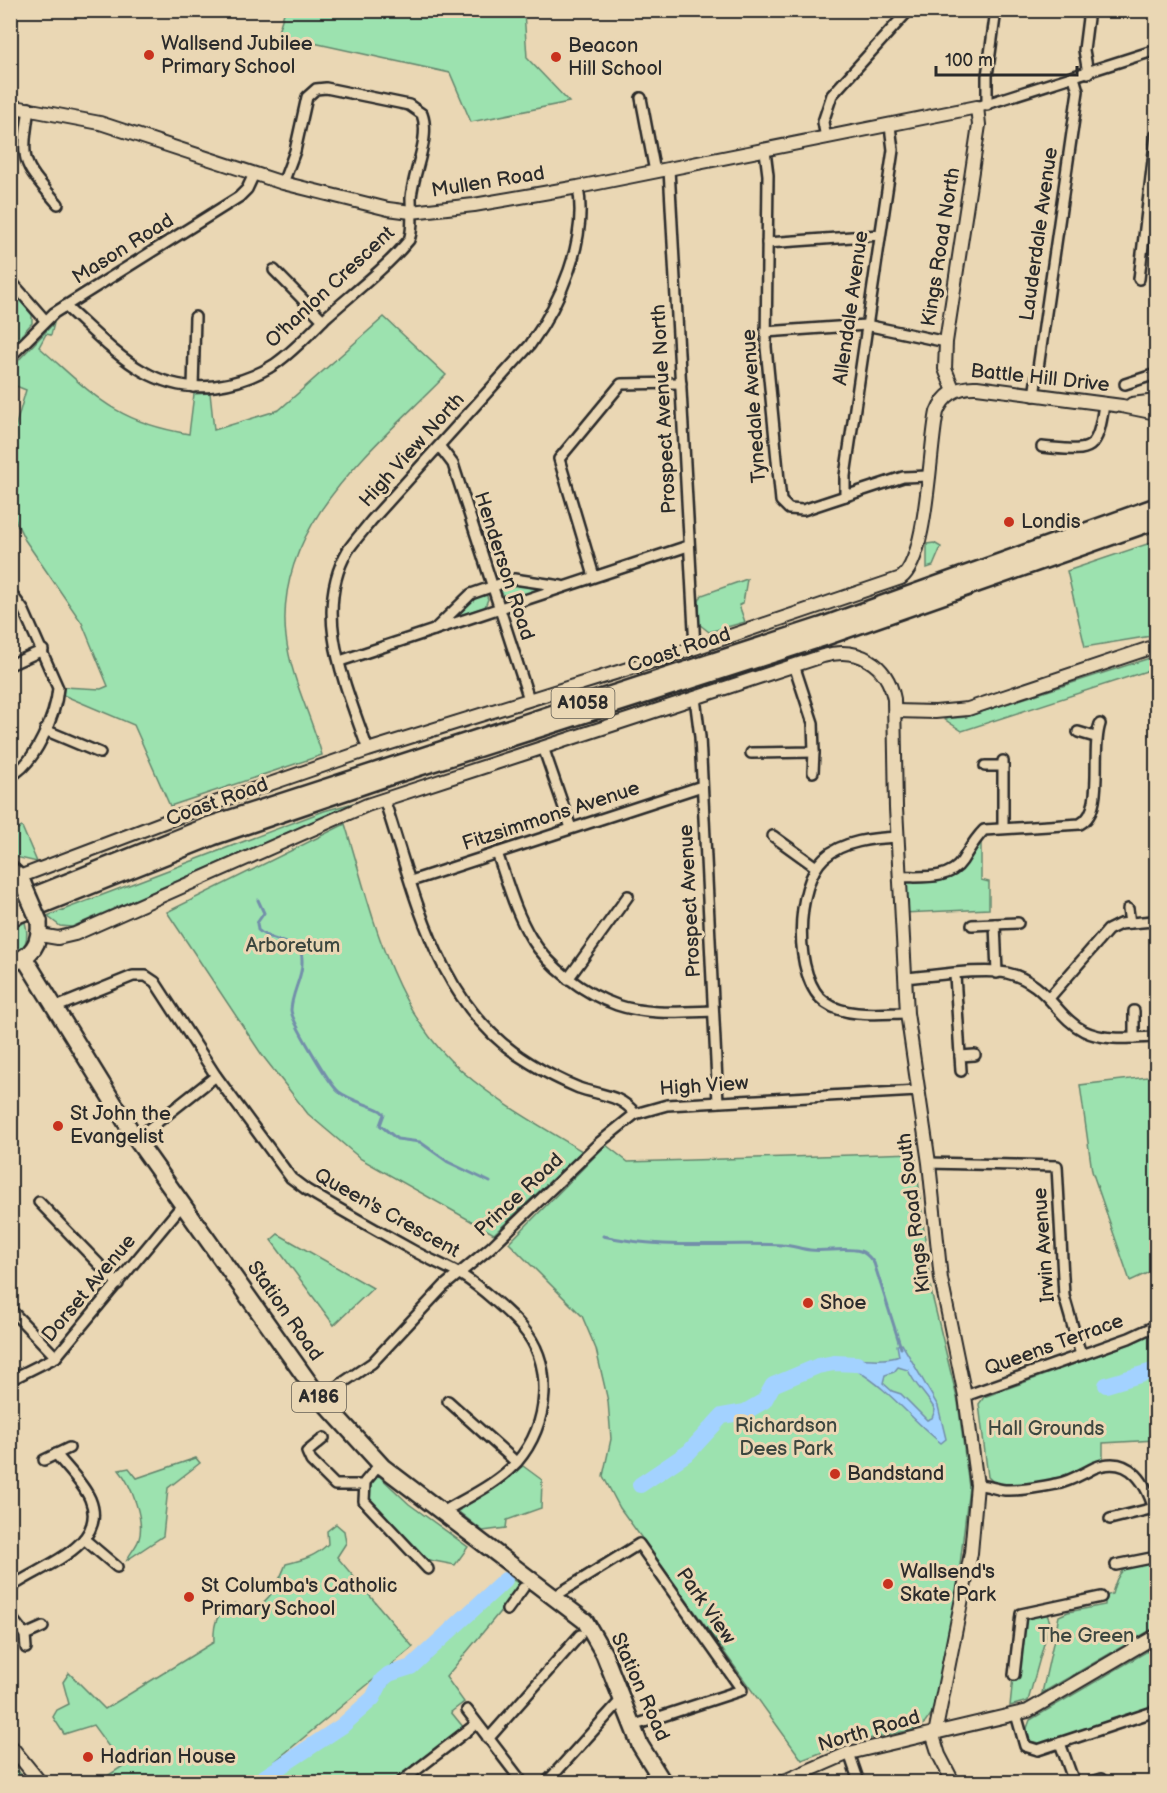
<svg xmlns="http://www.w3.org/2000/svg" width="1167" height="1793" viewBox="0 0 1167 1793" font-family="'Balsamiq Sans',sans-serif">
<rect width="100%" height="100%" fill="#ead7b4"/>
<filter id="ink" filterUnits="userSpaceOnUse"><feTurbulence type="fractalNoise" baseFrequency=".0167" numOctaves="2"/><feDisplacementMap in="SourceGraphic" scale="12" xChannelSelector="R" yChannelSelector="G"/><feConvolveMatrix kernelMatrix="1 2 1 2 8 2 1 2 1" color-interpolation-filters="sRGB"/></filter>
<g filter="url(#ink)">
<g fill="#9ce2af" stroke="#64866d" stroke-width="1.5">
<polygon points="285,10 524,11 527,58 569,102 471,122 450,73 277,35"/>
<polygon points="11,289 32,315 32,323 11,347"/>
<path d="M384,317L446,375C376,447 273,525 286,637C291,679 311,715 322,755L170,806L134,725L63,695L64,687L101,689L108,686L82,623L25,540L11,511V442L26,390L11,384V368L54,323L51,335L46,334L39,347C93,394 114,422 189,434L194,394L210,393L214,430L279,410Z"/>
<polygon points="1156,541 1156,631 1151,636 1085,647 1067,571"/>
<polygon points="934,543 941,547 933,566 927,568 927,544"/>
<polygon points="747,579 743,603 739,605 745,622 709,632 699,624 699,601 702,595"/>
<polygon points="513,583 539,586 539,589 516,598 504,596 499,589"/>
<polygon points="486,594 488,599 485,607 455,617 471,600"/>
<polygon points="1156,656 1156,668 962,731 944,719 966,717"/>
<polygon points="357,802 72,927 60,926 47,916 324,811"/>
<path d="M345,824C370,904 388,999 450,1060C486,1096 539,1125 582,1151L494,1234L361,1159L308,1114L262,1055L167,912Z"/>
<polygon points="22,827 37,862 11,856 11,832"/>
<polygon points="981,836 981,880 989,882 989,909 903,913 902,879 952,873"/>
<path d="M25,922C29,936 27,951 11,955L10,928Z"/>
<polygon points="1156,1076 1156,1269 1130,1281 1092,1171 1080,1085"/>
<polygon points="606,1145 628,1162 915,1153 931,1291 958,1402 969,1487 956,1599 932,1713 925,1723 916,1729 859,1741 850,1739 843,1740 841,1745 802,1760 620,1508 603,1476 611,1439 608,1401 596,1349 582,1316 509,1243"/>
<polygon points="278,1234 373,1288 334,1325 271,1240"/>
<path d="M1156,1328V1440L1103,1443V1459C1079,1470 1009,1503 988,1477L979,1404L984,1397L1129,1344L1137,1336Z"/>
<path d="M196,1458L200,1463L168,1488L163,1536L127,1560C130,1553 137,1546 139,1539C145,1520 131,1484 119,1470L129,1468L137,1478Z"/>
<polygon points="523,1466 542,1480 541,1508 507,1520 506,1528 483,1531 459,1512 461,1507"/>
<polygon points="376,1473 409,1504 468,1547 455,1565 424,1559 371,1505 367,1486"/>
<path d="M336,1524L344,1531L346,1543L337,1557L413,1647L250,1782H98L123,1766L93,1725L64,1734L53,1717L57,1710L69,1704L63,1682L69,1673L105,1709L214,1642C213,1622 217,1612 235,1603L254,1609C273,1598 278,1583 286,1564C303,1560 316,1556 328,1544L327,1531Z"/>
<path d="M1156,1561V1627L1042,1693L1059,1616L1068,1612L1105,1605V1596L1112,1594C1119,1563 1129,1567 1156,1561Z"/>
<polygon points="510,1578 522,1585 446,1677 464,1702 451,1712 464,1728 395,1782 270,1782 344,1730 378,1697 392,1679 413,1672 430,1659 433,1651"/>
<polygon points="1046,1612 1050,1622 1028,1701 1010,1706 1013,1677 1016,1676 1025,1620"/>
<polygon points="1156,1646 1156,1707 1044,1744 1029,1741 1026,1731 1030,1720"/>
<polygon points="11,1762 27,1782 11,1782"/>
</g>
<path fill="#a3d2ff" stroke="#738faa" stroke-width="1.5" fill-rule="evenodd" d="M902,1344L938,1406L946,1439L941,1443C912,1420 889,1389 856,1370C850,1366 842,1366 834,1363C846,1353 880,1364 899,1356L897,1345ZM898,1367L908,1370C915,1386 927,1395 935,1410L932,1418L927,1420L901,1394L892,1391L883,1383L885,1375L894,1372Z"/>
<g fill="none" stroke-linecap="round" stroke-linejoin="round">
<g stroke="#738faa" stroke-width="3">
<path d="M258,900L264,913L257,923L258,930C270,942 290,940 301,952C306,974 292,989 291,1010C291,1020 330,1085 339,1092C351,1101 368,1104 381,1111L384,1114L380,1125L397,1139L420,1142L448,1162L490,1182"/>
<path d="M603,1236C665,1250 720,1242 782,1245C792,1245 800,1249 810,1250C825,1252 845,1247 860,1251C867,1253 870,1258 874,1263L901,1348"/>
</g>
<g stroke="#a3d2ff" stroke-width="16">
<polyline points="1106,1385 1156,1370"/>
<polyline points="640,1485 689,1452 722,1416 745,1412 764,1401 773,1385 818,1366 834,1363 857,1364"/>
<polyline points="257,1782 342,1726 373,1698 382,1680 389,1674 411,1667 505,1580"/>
</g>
<g stroke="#2b2b2b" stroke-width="14">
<g id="minor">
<polyline points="1088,73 1084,50 1089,10"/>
<polyline points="641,98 655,172"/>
<polyline points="987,105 987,76 996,10"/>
<polyline points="977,107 1156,50"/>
<path d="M29,108C21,164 21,161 58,204"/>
<polyline points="826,138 823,122 832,95 909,10"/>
<polyline points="765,151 768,175 766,347 781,501 789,509 803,510 903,477 928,476"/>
<polyline points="669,169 695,648"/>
<polyline points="767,243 880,235"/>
<polyline points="274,270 323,320"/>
<polyline points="1139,279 1156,135"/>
<polyline points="10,280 45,320"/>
<path d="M65,306C111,347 148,394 215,386C237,383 257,376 275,364C294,351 309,334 325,318C353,293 385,269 409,240C414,227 411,211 411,198C413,172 431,138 422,114L409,105L326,88L316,89L307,97L295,151L283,183"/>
<polyline points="765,332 866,325 946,342"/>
<polyline points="10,357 54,313 239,197 247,189 254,174"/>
<polyline points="1125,384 1156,374"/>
<polyline points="193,387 195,317"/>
<polyline points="1034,396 1078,91 1074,77"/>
<polyline points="440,447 453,464 529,699"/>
<path d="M1042,447C1090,451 1097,456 1104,404"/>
<polyline points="845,496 845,476 893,150 890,126"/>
<polyline points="594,576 559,459 621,384 681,383"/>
<path d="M10,592L24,611L58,688C56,714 35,765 10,776"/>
<polyline points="434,630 471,594 514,579 561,586"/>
<polyline points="340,661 688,546"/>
<polyline points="10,665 43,650"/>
<polyline points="695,698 700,737 718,1102"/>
<polyline points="45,730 100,753"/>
<polyline points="1078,732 1095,737"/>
<polyline points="543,747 571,828"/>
<path d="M368,750C347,688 311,613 348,550C355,540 364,530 371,521L530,345C560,303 588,241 578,187"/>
<polyline points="751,753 814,752 813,723 794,665"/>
<polyline points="1003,761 1003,828"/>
<polyline points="985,766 1003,766"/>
<polyline points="813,772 814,752"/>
<path d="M384,799C416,895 436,1007 530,1063C546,1073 562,1081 579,1088C599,1095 622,1095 635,1114L667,1105L918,1091"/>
<polyline points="773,836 816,867"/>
<path d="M898,837C874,838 842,841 824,858C795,885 792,979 826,1003C847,1018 883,1013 907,1013"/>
<path d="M497,853C507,881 515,912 531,938C550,968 583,993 617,1005C646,1015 682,1012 713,1011"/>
<path d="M900,877C920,876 949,881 962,861C969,850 974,840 984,830L1080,824C1106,811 1090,753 1100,724"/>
<polyline points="411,881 702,786"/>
<polyline points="1128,909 1130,923"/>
<polyline points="995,924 997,973"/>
<polyline points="972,925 1018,923"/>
<polyline points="955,975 961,1071"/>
<path d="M905,978C932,976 982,968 1007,973C1047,982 1056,1017 1084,1031C1104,1041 1131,1038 1153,1037"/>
<polyline points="568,979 628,896"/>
<polyline points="1050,997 1108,930 1120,924 1153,921"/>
<path d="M54,1008L133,976H146L155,982L216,1076L291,1178L307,1190C342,1211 378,1231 414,1251C430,1260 448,1267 463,1276C479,1286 510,1313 522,1327C555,1365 549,1425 517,1462C497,1484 466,1498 441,1513"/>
<polyline points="1134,1011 1134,1038"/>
<polyline points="960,1056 975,1055"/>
<polyline points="136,1139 216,1076"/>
<polyline points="929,1163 1057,1166 1064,1296 1081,1355"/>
<polyline points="39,1202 118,1284"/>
<polyline points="10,1309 56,1357"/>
<polyline points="10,1380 56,1357 183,1204"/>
<polyline points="965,1396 1129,1338 1155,1326"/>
<polyline points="320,1398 372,1363 444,1286 490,1248 599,1143 635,1114"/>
<polyline points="448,1401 516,1462"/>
<polyline points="324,1438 307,1452 311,1461 335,1485 364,1485"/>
<polyline points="44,1460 69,1448"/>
<polyline points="380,1464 365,1482 364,1501 428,1569"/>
<path d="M977,1485C987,1485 995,1489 1005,1490C1021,1491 1040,1487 1056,1484C1069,1482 1082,1474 1094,1468C1131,1453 1148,1485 1156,1516"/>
<polyline points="1110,1519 1154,1508"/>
<polyline points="84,1539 117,1567"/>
<polyline points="1116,1565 1156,1557"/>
<path d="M10,1588C37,1567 110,1547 90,1499C83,1483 67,1468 56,1454"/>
<polyline points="555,1596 639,1544 742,1690 632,1726"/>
<polyline points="507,1610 523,1588"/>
<polyline points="10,1616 25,1635"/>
<polyline points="26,1648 25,1635 43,1627"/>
<polyline points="1014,1675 1021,1614 1101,1597"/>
<polyline points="467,1710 522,1782"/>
<polyline points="1016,1714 1025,1746 1038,1750 1156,1711"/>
<polyline points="488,1739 580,1635"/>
<polyline points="1060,1743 1074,1782"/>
<polyline points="849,1753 859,1782"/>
<polyline points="401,1782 476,1724"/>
<polyline points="547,1782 622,1699"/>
<polyline points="646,1782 656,1771"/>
<polyline points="1091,1782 1101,1779"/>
</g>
</g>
<g stroke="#2b2b2b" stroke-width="16">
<g id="tertiary">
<polyline points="10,106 100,123 283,183 388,209 411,212 474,205 578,187 977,107 979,125 946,342 945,369 954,391"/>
<polyline points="1132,404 1156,401"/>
<polyline points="895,711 935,712 968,709 1156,646"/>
<path d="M19,877L209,805L368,750L695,648L901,578C928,558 929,449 937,412C944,394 958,386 977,387L1122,406L1156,413"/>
<path d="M40,935L58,938L75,934L367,805L823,656C857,646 887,663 894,699L896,808L907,1013L929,1163L941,1279L965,1396L977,1485L971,1553L934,1739L939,1755L953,1782"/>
<polyline points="10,1745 40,1782"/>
<polyline points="782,1782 849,1753 1028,1711 1156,1636"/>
</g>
</g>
<g stroke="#2b2b2b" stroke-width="20">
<g id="primary">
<polyline points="10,869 19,877 23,884"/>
<polyline points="25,959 136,1139 320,1398 383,1467 585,1621 604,1654 640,1745 663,1782"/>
<path d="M10,964C32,956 41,944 39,921"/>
</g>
</g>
<g stroke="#2b2b2b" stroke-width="20">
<g id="trunk">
<polyline points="10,905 207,826 821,626 1156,506"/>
<polyline points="10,918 213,837 386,778 826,637 1156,521"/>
</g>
</g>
<use href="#minor" stroke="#ead7b4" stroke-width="9"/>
<use href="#tertiary" stroke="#ead7b4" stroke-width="12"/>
<use href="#primary" stroke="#ead7b4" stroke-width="15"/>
<use href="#trunk" stroke="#ead7b4" stroke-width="15"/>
<g stroke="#2b2b2b" stroke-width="20" stroke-linecap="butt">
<polyline id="primary-bridge" points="23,884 39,921"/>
</g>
<use href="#primary-bridge" stroke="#ead7b4" stroke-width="15"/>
</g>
</g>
<g fill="#c8321e" stroke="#ead7b4" stroke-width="2">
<circle cx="149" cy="55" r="6"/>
<circle cx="556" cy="57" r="6"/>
<circle cx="1009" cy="522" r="6"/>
<circle cx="58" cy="1126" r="6"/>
<circle cx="808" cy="1303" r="6"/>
<circle cx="835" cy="1474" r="6"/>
<circle cx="888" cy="1584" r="6"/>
<circle cx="189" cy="1597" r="6"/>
<circle cx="88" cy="1757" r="6"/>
</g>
<g text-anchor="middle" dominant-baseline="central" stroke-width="6" stroke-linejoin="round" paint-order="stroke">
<g fill="#ead7b4" stroke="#645f54" stroke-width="1.5">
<rect x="551.5" y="688" width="63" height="30" rx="4.5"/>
<rect x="292" y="1382" width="54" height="30" rx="4.5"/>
</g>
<g font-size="18" font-weight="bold" fill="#2b2b2b">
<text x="583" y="703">A1058</text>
<text x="319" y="1397">A186</text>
</g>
<g font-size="20" fill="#2b2b2b" stroke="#ead7b4" text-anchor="start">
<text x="161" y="44">Wallsend Jubilee<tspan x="161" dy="23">Primary School</tspan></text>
<text x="568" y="46">Beacon<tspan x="568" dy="23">Hill School</tspan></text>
<text x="1021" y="522">Londis</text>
<text x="70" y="1114">St John the<tspan x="70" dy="23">Evangelist</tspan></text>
<text x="820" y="1303">Shoe</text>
<text x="847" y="1474">Bandstand</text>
<text x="900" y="1572">Wallsend's<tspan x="900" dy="23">Skate Park</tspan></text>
<text x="201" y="1586">St Columba's Catholic<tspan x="201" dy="23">Primary School</tspan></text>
<text x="100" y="1757">Hadrian House</text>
</g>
<g font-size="20" fill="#2b2b2b" stroke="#ead7b4">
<text transform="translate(488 182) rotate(-9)">Mullen Road</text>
<text transform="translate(1039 234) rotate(-82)">Lauderdale Avenue</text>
<text transform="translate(941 247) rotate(-81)">Kings Road North</text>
<text transform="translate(123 249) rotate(-32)">Mason Road</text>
<text transform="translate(330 287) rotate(-43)">O'hanlon Crescent</text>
<text transform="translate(851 308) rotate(-82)">Allendale Avenue</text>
<text transform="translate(1040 378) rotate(6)">Battle Hill Drive</text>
<text transform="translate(754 406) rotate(-94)">Tynedale Avenue</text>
<text transform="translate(664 409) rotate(-93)">Prospect Avenue North</text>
<text transform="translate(412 450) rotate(-48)">High View North</text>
<text transform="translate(504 566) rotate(72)">Henderson Road</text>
<text transform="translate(679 650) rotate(-18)">Coast Road</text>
<text transform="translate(217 802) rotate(-20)">Coast Road</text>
<text transform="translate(551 816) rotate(-18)">Fitzsimmons Avenue</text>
<text transform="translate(690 901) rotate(-93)">Prospect Avenue</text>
<text transform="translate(704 1086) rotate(-4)">High View</text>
<text transform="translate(519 1195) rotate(-43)">Prince Road</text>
<text transform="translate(387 1213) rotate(29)">Queen's Crescent</text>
<text transform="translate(914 1213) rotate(-97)">Kings Road South</text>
<text transform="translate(1044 1245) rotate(-94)">Irwin Avenue</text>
<text transform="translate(89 1288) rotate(-50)">Dorset Avenue</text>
<text transform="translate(285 1311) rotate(55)">Station Road</text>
<text transform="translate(1054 1345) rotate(-20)">Queens Terrace</text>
<text transform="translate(706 1606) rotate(55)">Park View</text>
<text transform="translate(640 1687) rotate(66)">Station Road</text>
<text transform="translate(869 1731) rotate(-16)">North Road</text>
</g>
<g font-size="20" fill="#3c463f" stroke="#ead7b4">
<text x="293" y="946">Arboretum</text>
<text x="786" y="1426">Richardson<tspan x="786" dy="23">Dees Park</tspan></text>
<text x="1046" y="1429">Hall Grounds</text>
<text x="1086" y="1636">The Green</text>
</g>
</g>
<rect width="1167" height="1793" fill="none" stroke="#ead7b4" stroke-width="36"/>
<rect x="18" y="18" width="1131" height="1757" fill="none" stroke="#2b2b2b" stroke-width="2" filter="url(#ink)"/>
<path d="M936 66v9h141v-9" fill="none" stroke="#2b2b2b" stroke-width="3"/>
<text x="945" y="66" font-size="18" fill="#2b2b2b" stroke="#ead7b4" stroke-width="4.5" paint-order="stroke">100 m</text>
</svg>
